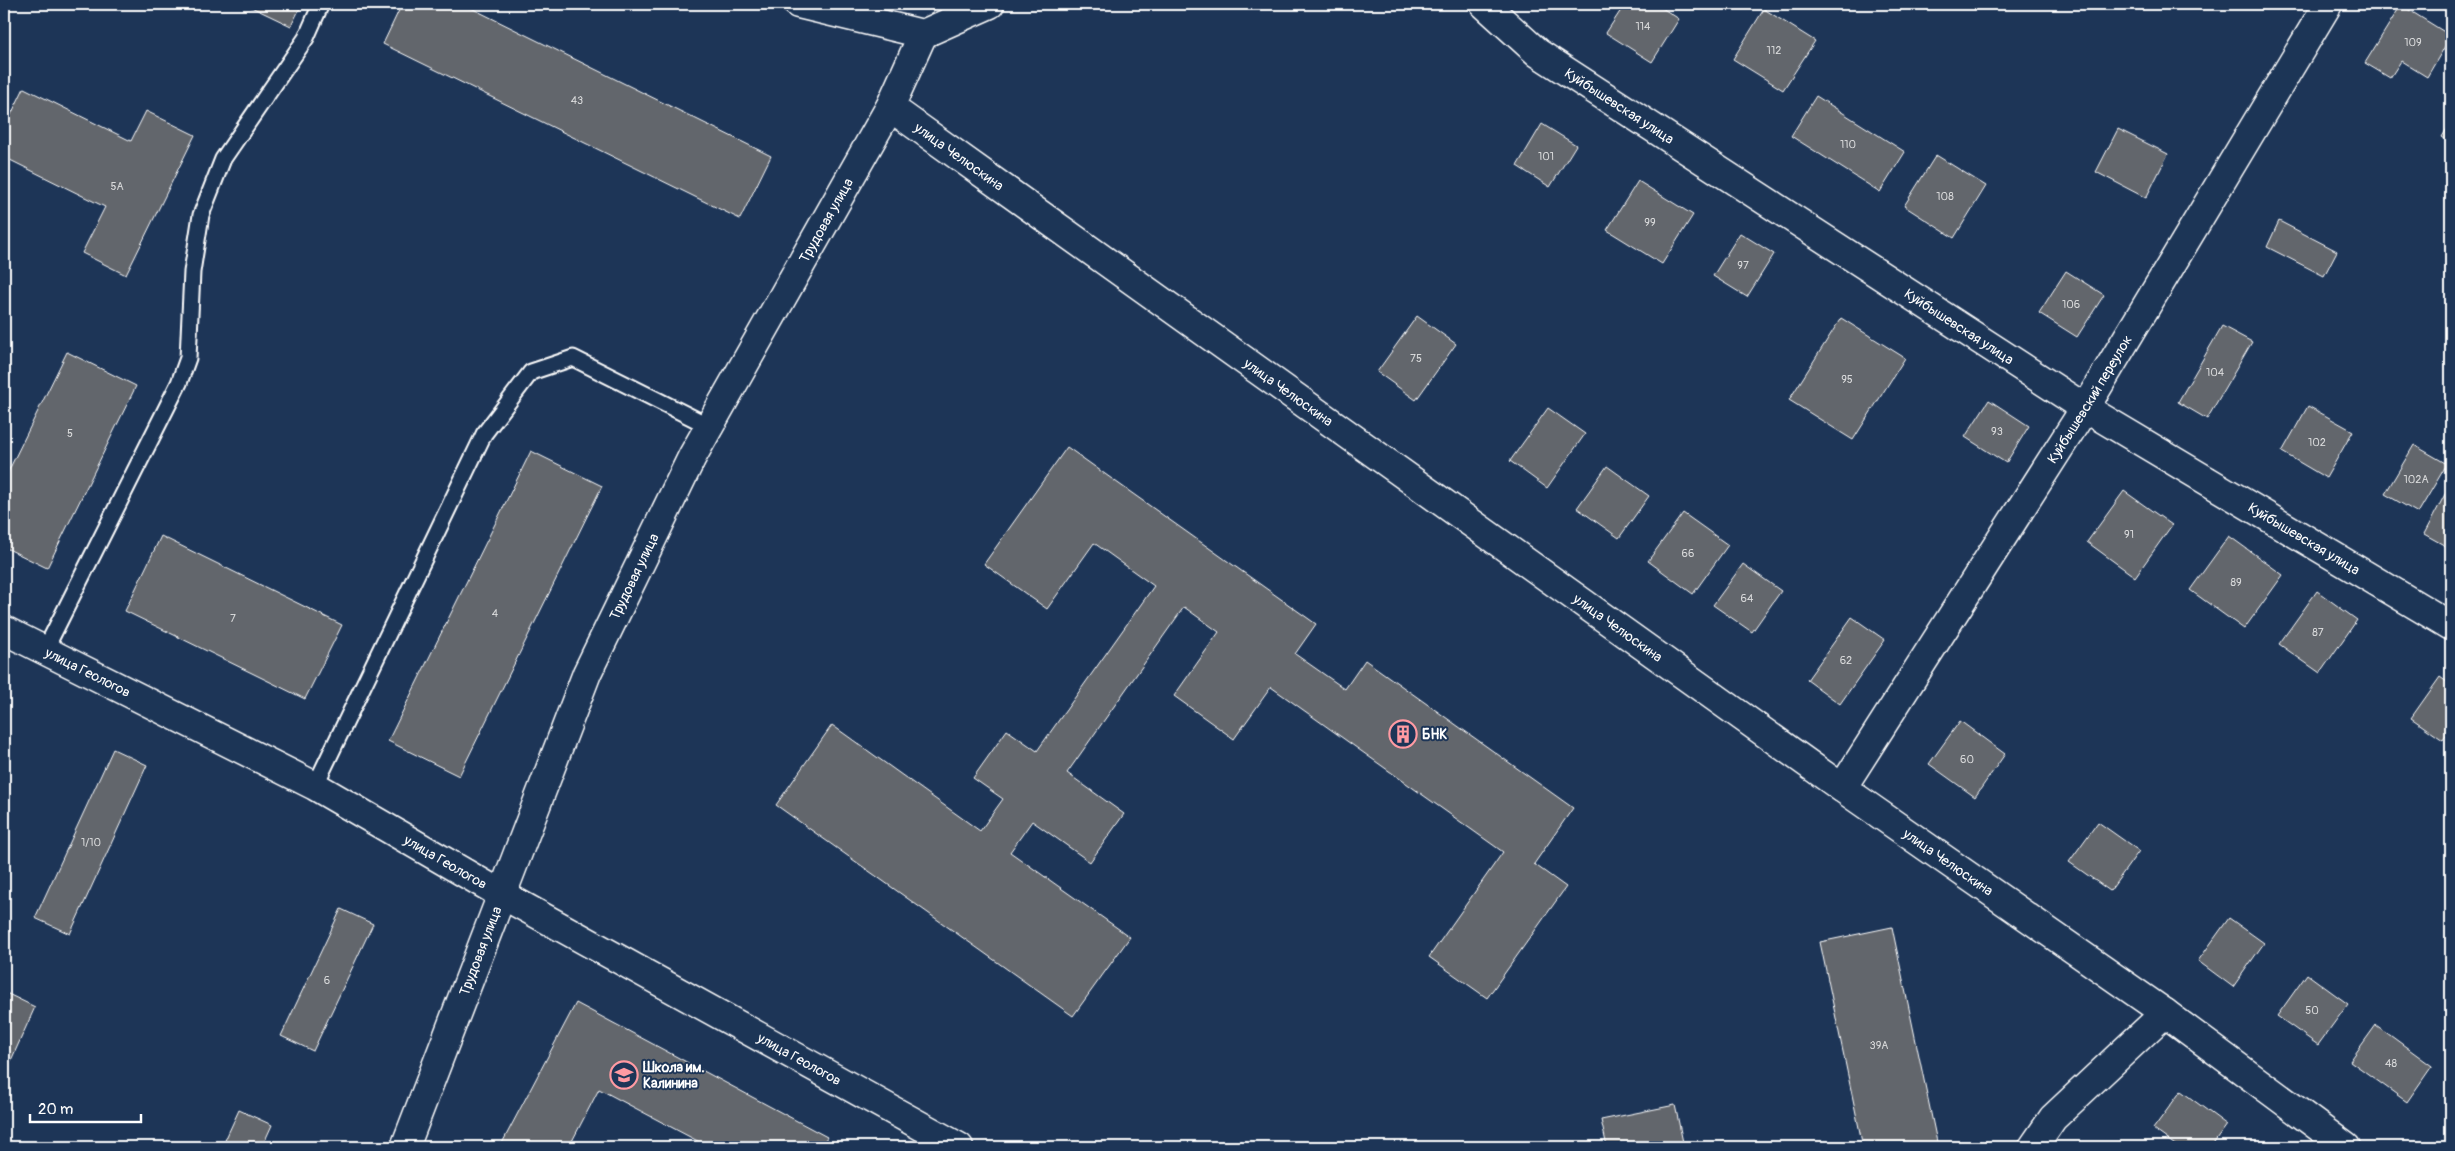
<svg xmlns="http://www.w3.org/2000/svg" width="2455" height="1151" viewBox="0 0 2455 1151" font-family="Pangolin,sans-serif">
<rect width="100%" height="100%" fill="#1d3557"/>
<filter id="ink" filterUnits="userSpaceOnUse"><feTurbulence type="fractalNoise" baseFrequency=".02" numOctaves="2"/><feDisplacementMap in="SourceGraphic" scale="10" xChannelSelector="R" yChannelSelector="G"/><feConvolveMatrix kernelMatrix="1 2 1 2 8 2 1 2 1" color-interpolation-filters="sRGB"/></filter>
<g filter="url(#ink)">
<g fill="#62666c" stroke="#fff">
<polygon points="245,4 302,4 291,26"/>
<polygon points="402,4 463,4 771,156 740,219 383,44"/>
<polygon points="1625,4 1656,4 1679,19 1652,62 1606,33"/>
<polygon points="2401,5 2451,36 2427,77 2401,61 2390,78 2365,63"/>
<polygon points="1764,9 1815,41 1783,90 1733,59"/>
<polygon points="24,88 131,141 146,111 195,135 126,275 82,253 105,207 4,157 4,129"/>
<polygon points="1816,96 1905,152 1880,192 1791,136"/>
<polygon points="2451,122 2451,143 2442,137"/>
<polygon points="1542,124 1576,145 1550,187 1517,166"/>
<polygon points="2118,129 2168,154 2146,198 2096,172"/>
<polygon points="1936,155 1986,186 1954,238 1904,206"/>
<polygon points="1638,181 1693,215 1662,264 1607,230"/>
<polygon points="2279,221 2337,251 2324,276 2267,247"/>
<polygon points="1740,233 1774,254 1747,297 1713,276"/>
<polygon points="2066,271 2104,295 2077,337 2039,313"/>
<polygon points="1417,316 1456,344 1416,400 1377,372"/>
<polygon points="1841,318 1905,358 1853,440 1789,400"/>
<polygon points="2222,326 2252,342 2207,419 2178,402"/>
<polygon points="67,352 136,386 47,568 4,547 4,480"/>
<polygon points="1989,400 2029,426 2006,463 1965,437"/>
<polygon points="2308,406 2353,431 2326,478 2282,452"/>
<polygon points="1548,408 1585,434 1547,488 1510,461"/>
<polygon points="2414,445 2447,464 2418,513 2385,494"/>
<polygon points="1067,447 1316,624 1295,654 1345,689 1365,660 1573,808 1534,864 1566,887 1487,998 1429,957 1503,852 1271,687 1234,739 1174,696 1219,632 1184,607 1067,773 1124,814 1090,862 1032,821 1010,852 1130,937 1073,1016 776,805 832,725 980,831 1003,799 973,778 1007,730 1037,751 1154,586 1094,543 1047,609 984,564"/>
<polygon points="531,451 602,486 459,776 388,741"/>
<polygon points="1607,466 1649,496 1619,538 1577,508"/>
<polygon points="2451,483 2451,549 2424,534"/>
<polygon points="2124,491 2172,525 2135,577 2087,542"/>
<polygon points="1683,513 1728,545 1693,594 1648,561"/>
<polygon points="161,536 342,625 305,699 125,611"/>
<polygon points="2229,536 2283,575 2244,629 2190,590"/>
<polygon points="1743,564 1781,591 1752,632 1713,605"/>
<polygon points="2317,591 2357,620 2320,673 2279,644"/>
<polygon points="1852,617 1885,640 1840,704 1807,680"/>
<polygon points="2440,677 2451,685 2451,728 2443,740 2411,718"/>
<polygon points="1960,721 2005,754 1975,797 1929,764"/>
<polygon points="113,749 147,765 70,934 35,918"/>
<polygon points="2098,822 2139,851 2110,891 2069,862"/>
<polygon points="341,909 373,924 313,1051 281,1036"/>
<polygon points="2229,918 2264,943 2233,987 2198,961"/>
<polygon points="1892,927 1938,1147 1863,1147 1820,942"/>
<polygon points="2307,974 2348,1004 2318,1045 2277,1016"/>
<polygon points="4,992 35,1007 4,1076"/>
<polygon points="576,1003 827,1137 821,1147 709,1147 599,1089 569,1147 500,1147"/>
<polygon points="2376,1025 2432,1066 2407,1102 2350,1061"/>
<polygon points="2181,1091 2227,1125 2211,1147 2178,1147 2153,1129"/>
<polygon points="1675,1105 1684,1147 1607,1147 1601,1120"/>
<polygon points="239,1110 272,1125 262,1147 222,1147"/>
</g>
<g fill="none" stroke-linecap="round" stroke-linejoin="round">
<g stroke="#fff" stroke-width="19">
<g id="lane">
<polyline points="45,650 179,383 188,358 192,272 201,215 223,159 306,38 321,4"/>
<polyline points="315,786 484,434 531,372 573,358 711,427"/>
</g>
</g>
<g stroke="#fff" stroke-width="31">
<g id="street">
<polyline points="798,4 923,34 990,4"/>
<path id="s1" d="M1484,4L1538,53L2085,408L2451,626"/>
<path id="s2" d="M890,107L1842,788L2165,1013L2346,1147"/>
<path id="s3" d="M4,630L315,786L501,894L959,1147"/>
<path id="s4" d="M1842,788L2085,408L2328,4"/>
<path id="s5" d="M405,1147L587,673L692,457L890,107L923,34"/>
<polyline points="2033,1147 2053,1118 2165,1013"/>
</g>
</g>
<use href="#lane" stroke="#1d3557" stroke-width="15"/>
<use href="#street" stroke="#1d3557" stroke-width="28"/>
</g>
</g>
<defs>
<g id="building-ring" transform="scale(1.4375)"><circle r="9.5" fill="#1d3557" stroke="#ff9aa2" stroke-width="1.5"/><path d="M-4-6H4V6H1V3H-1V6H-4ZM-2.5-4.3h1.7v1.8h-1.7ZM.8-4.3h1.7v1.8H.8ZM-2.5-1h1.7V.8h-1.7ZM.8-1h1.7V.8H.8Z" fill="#ff9aa2"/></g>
<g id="school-ring" transform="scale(1.4375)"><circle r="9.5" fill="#1d3557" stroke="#ff9aa2" stroke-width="1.5"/><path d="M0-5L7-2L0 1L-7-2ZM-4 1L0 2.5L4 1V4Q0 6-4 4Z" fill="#ff9aa2"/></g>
</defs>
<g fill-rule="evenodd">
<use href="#building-ring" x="1403" y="734"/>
<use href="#school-ring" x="624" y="1075"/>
</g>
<g text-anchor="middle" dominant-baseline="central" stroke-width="4" stroke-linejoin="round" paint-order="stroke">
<g font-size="11" fill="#d8d9da">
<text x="1643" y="26">114</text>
<text x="2413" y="42">109</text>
<text x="1774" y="50">112</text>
<text x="577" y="100">43</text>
<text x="1848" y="144">110</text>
<text x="1546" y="156">101</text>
<text x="117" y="186">5А</text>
<text x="1945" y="196">108</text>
<text x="1650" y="222">99</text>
<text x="1743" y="265">97</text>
<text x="2071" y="304">106</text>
<text x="1416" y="358">75</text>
<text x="2215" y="372">104</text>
<text x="1847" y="379">95</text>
<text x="1997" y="431">93</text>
<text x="70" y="433">5</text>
<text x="2317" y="442">102</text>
<text x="2416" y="479">102А</text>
<text x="2129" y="534">91</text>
<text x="1688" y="553">66</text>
<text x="2236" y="582">89</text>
<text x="1747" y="598">64</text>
<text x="495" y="613">4</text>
<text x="233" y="618">7</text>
<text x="2318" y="632">87</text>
<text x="1846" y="660">62</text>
<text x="1967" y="759">60</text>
<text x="91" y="842">1/10</text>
<text x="327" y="980">6</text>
<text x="2312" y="1010">50</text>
<text x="1879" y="1045">39А</text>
<text x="2391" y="1063">48</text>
</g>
<g font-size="14" fill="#fff" stroke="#1d3557">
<text stroke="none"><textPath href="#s1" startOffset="170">Куйбышевская улица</textPath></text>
<text stroke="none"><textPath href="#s2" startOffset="85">улица Челюскина</textPath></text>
<text stroke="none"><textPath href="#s5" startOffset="1020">Трудовая улица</textPath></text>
<text stroke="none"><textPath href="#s1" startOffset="575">Куйбышевская улица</textPath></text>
<text stroke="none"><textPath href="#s2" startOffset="490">улица Челюскина</textPath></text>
<text stroke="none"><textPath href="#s4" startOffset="461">Куйбышевский переулок</textPath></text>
<text stroke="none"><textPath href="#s1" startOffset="980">Куйбышевская улица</textPath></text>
<text stroke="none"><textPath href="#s5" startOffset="615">Трудовая улица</textPath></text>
<text stroke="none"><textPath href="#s2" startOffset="895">улица Челюскина</textPath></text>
<text stroke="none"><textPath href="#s3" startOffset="94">улица Геологов</textPath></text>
<text stroke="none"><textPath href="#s3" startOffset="499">улица Геологов</textPath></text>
<text stroke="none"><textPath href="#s2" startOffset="1300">улица Челюскина</textPath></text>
<text stroke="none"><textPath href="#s5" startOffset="210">Трудовая улица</textPath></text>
<text stroke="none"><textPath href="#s3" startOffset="904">улица Геологов</textPath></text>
</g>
<g font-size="14" font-weight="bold" fill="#fff" stroke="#1d3557" text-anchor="start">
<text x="1422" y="734">БНК</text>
<text x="643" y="1067">Школа им.<tspan x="643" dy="16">Калинина</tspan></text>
</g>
</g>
<rect width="2455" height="1151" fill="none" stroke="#1d3557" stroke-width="20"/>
<rect x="10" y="10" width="2435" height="1131" fill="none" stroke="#fff" stroke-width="2" filter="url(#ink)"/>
<path d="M30 1114v8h111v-8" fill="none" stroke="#ffffff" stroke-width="2.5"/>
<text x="38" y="1114" font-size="15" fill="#ffffff" stroke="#1d3557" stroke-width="4" paint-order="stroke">20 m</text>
</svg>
